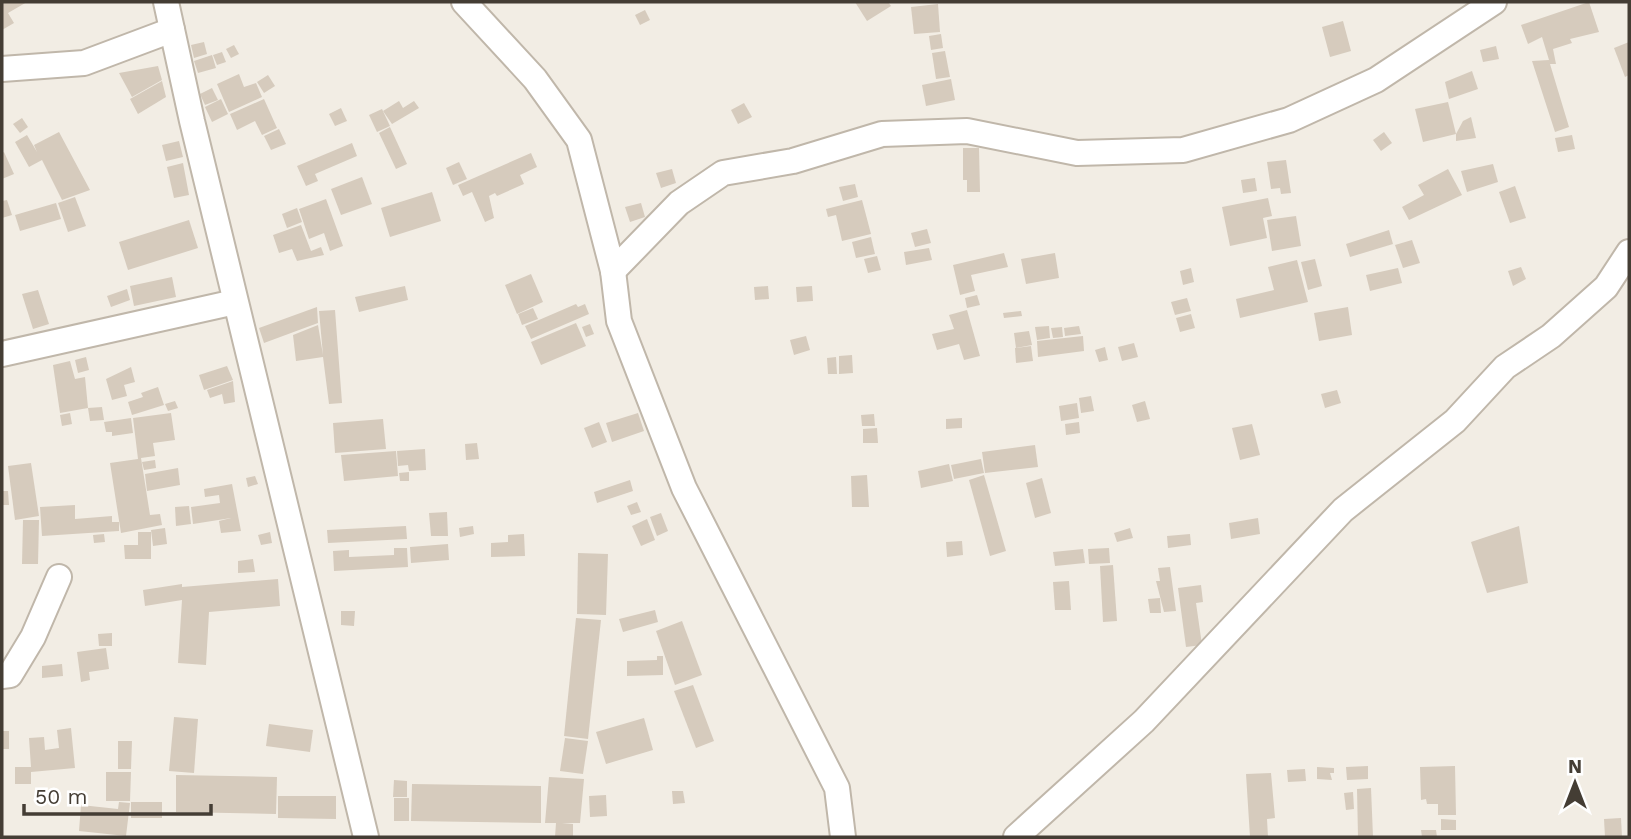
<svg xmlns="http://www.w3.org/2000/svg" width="1631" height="839" viewBox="0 0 1631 839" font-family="'Work Sans',sans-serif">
<rect width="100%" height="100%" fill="#f2ede4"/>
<g fill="#d6cbbd">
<polygon points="2,2 27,2 8,13 14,23 2,30"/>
<polygon points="855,2 888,2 891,6 867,21"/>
<polygon points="1589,2 1599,32 1570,39 1572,43 1553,49 1556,64 1550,64 1569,127 1555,132 1532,61 1549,60 1542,37 1528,44 1521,25"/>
<polygon points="938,4 940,32 914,34 911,7"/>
<polygon points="645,10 650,20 640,25 635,15"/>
<polygon points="1343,21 1351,51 1330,57 1322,27"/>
<polygon points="941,34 943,48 931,50 929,36"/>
<polygon points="204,42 207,54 194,58 191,45"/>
<polygon points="1629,42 1629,75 1625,77 1614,48"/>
<polygon points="234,45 239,54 231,58 226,49"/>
<polygon points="1496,46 1499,59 1483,62 1480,50"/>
<polygon points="945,51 950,77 936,79 932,53"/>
<polygon points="222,52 226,62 217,65 213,55"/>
<polygon points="212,55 216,68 198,73 194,61"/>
<polygon points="158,66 162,80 132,97 119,73"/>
<polygon points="1472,71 1478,89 1449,99 1445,82"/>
<polygon points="239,74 244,87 256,83 262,97 229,112 217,84"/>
<polygon points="268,75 275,86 264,93 257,82"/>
<polygon points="951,79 955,100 926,106 922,85"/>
<polygon points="162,81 166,97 138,114 130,99"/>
<polygon points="212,88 218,100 205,105 200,94"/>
<polygon points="221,99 228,114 212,122 205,107"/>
<polygon points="264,99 277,128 262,135 255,121 237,130 230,114"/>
<polygon points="399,101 403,108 414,101 419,108 392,124 383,111"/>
<polygon points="1448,102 1456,134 1423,142 1415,109"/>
<polygon points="744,103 752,117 738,124 731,110"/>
<polygon points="341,108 347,121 335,126 329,114"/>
<polygon points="382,109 390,126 377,132 369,115"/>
<polygon points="1471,117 1476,138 1456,141 1456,134 1463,121"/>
<polygon points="22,118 28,127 20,133 13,124"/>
<polygon points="390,127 407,164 396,169 379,133"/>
<polygon points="279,129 286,144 271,150 264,136"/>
<polygon points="59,132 90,190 62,200 42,160 29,167 15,142 27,135 37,152 34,145"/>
<polygon points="1384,132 1392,143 1381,151 1373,140"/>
<polygon points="1572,135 1575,149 1558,152 1555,138"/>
<polygon points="179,141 183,157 166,161 162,145"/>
<polygon points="352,143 357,156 315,174 318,181 306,186 297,166"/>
<polygon points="963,148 979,148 980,192 967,192 967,180 963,180"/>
<polygon points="4,152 14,174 2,179 2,153"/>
<polygon points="531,153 537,167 520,175 524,184 497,196 495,193 489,196 494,218 485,222 472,192 463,196 458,185"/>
<polygon points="1286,160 1291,193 1281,194 1280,188 1271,189 1267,162"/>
<polygon points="459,162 467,179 453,185 446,168"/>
<polygon points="183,163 189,195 174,198 167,167"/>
<polygon points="1493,164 1498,182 1467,192 1461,171"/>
<polygon points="672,169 676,183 661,188 656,173"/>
<polygon points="1448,169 1462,195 1409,220 1402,207 1424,195 1418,185"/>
<polygon points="362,177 372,204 341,215 331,189"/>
<polygon points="1255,178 1257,191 1243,193 1241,180"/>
<polygon points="855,184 858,197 843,201 839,187"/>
<polygon points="1515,186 1526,218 1510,223 1499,192"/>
<polygon points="432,192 441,221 390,237 381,208"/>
<polygon points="75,197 86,226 68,232 58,203"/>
<polygon points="1268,198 1272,216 1263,218 1267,238 1230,246 1222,207"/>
<polygon points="326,199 343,246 330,251 324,233 309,239 299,209"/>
<polygon points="7,200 12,215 2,218 2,201"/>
<polygon points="862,200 871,234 842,241 836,215 828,217 826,209"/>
<polygon points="56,203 61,219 20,231 15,215"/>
<polygon points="641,203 645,217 630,222 625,207"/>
<polygon points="297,208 302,222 287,228 282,214"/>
<polygon points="1296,216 1301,246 1272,251 1267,220"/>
<polygon points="189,220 198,248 128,270 119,242"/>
<polygon points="301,225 311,251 321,247 324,255 297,261 292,249 279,253 273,235"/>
<polygon points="927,229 931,243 915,247 911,233"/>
<polygon points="1389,230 1393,244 1350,257 1346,244"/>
<polygon points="871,237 875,254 856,258 852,242"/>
<polygon points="1412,240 1420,263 1403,268 1395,245"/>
<polygon points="929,248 932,260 906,265 904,252"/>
<polygon points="1004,253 1008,267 971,275 975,291 960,295 953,265"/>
<polygon points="1055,253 1059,278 1026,284 1021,259"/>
<polygon points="877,256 881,270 868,273 864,259"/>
<polygon points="1315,259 1322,286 1308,290 1301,262"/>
<polygon points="1297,260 1308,302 1240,318 1236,299 1274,290 1268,267"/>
<polygon points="1521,267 1526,279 1513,286 1508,271"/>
<polygon points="1191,268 1194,282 1183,285 1180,271"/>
<polygon points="1398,268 1402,283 1370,291 1366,275"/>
<polygon points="531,274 543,302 517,314 505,285"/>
<polygon points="172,277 176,297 134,306 130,286"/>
<polygon points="405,286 408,300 359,312 355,297"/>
<polygon points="768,286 769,299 755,300 754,287"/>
<polygon points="812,286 813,301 797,302 796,287"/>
<polygon points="127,289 130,300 111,307 107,296"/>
<polygon points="38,290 49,324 33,329 22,294"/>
<polygon points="977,295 980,305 967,308 965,298"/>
<polygon points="1187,298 1191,311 1175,315 1171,302"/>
<polygon points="576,304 578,307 585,304 589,314 531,339 525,326"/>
<polygon points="317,307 318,323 264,343 259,328"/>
<polygon points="1348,307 1352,335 1319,341 1314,313"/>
<polygon points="533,308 538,319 522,325 518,314"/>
<polygon points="335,310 342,403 329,404 323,357 296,361 293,335 318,325 323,355 319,311"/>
<polygon points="967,310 980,356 964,360 959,344 937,350 932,334 954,329 949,315"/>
<polygon points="1021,311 1022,316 1004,318 1003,313"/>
<polygon points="1191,314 1195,328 1180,332 1176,318"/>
<polygon points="576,323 586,346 541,365 531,342"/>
<polygon points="590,324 594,334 586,337 582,327"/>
<polygon points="1049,326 1050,338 1037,340 1035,327"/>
<polygon points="1079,326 1081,334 1065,336 1064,328"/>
<polygon points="1062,327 1063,337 1053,338 1051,328"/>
<polygon points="1029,331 1032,345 1016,348 1014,333"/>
<polygon points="806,336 810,350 794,355 790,340"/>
<polygon points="1083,336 1084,351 1038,357 1037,341"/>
<polygon points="1134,343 1138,357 1122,361 1118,347"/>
<polygon points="1031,346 1033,361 1016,363 1015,348"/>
<polygon points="1105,347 1108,360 1099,362 1095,350"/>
<polygon points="852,355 853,373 839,374 839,356"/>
<polygon points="86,357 89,370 78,373 75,360"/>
<polygon points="836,357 837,374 828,374 827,358"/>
<polygon points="70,361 75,379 85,377 88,408 60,413 53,365"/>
<polygon points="227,366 233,380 204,390 199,375"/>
<polygon points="131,367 135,382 124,385 127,396 112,400 106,379"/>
<polygon points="233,381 235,402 224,404 222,394 210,398 207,390"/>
<polygon points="158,387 164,405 132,415 128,402 143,397 141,393"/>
<polygon points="1337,390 1341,403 1325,408 1321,394"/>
<polygon points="1091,396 1094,411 1081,413 1079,398"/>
<polygon points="175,401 178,408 168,411 165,404"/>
<polygon points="1145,401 1150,419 1137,422 1132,405"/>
<polygon points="1077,403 1079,418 1061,421 1059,406"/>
<polygon points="102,407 104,420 90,421 88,408"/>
<polygon points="70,413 72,424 62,426 60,415"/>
<polygon points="171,413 175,440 153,443 155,456 141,458 150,515 160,514 162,525 121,533 110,463 138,459 133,418"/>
<polygon points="638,413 644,431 612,442 606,423"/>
<polygon points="874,414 875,426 862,426 861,415"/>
<polygon points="131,418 133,433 112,436 112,432 106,432 104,422"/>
<polygon points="962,418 962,428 946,429 946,419"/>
<polygon points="383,419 386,449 335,453 333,423"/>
<polygon points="599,422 607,442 592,448 584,428"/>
<polygon points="1079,422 1080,433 1066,435 1065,424"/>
<polygon points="1252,424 1260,455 1240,460 1232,428"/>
<polygon points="877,428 878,443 863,443 863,429"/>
<polygon points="477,443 479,459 466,460 465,444"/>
<polygon points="1035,445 1038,467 985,473 982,452"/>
<polygon points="425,449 426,470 409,471 408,465 398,466 397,451"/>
<polygon points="396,451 398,476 344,481 341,455"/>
<polygon points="981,459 984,473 954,479 951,465"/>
<polygon points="155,460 156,468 144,470 142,462"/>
<polygon points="31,463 39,516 15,520 8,466"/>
<polygon points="949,464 953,481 921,488 918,471"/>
<polygon points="178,468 180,485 147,491 145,474"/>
<polygon points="409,472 409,481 400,481 399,473"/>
<polygon points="867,475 869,507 852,507 851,476"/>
<polygon points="984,475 1006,551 990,556 969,480"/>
<polygon points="255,476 258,484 248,487 246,478"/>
<polygon points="1042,478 1051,513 1035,518 1026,483"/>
<polygon points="630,480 633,491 597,503 594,492"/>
<polygon points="232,484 241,531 221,533 219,521 231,518 193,524 191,507 220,503 219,495 205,497 204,489"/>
<polygon points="2,491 8,491 9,505 2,505"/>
<polygon points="637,502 641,512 631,515 627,506"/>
<polygon points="75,505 75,519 112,516 112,522 119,522 119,531 42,536 40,507"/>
<polygon points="189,506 191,524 176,526 175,507"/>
<polygon points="447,512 448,536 431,536 429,513"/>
<polygon points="661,513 668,531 657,536 650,517"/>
<polygon points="1258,518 1260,534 1231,539 1229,523"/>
<polygon points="647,519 655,540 641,546 632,526"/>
<polygon points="23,520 39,520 38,564 22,564"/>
<polygon points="406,526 407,539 328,543 327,530"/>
<polygon points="473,526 474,534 460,537 459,528"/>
<polygon points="1519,526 1528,583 1487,593 1471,542"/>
<polygon points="165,528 167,544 153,546 151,530"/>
<polygon points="1130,528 1133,538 1117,542 1114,533"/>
<polygon points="138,532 151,532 151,559 125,559 124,545 138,545"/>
<polygon points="270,532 272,543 261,545 258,535"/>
<polygon points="104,534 105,542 94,543 93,535"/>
<polygon points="524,534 525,556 491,557 491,543 508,542 508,535"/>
<polygon points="1190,534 1191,545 1168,548 1167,536"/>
<polygon points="962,541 963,555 947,557 946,542"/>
<polygon points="448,544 449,560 411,563 410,547"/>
<polygon points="394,548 407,548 408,567 334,571 333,551 349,550 349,557 394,555"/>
<polygon points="1109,548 1110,563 1089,564 1088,549"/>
<polygon points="1083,549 1085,563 1055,566 1053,552"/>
<polygon points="578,553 608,554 606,615 577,614"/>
<polygon points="253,559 255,572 238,573 238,561"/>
<polygon points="1113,565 1117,621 1103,622 1100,566"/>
<polygon points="1170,567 1176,611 1164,612 1156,581 1160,581 1158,568"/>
<polygon points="278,579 280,606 209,612 206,665 178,663 182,600 145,606 143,590 182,584 182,587"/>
<polygon points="1069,581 1071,610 1055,610 1053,582"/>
<polygon points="1201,585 1203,602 1196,603 1202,645 1186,647 1178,588"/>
<polygon points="1160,598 1161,613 1150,613 1148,599"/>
<polygon points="655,610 658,622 623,632 619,619"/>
<polygon points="341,611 355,611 354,626 341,625"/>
<polygon points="576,618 601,620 588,739 564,736"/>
<polygon points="682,621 702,675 675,685 656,631"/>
<polygon points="112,633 112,646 99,646 98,634"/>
<polygon points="106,648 109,669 89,672 90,680 81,682 77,652"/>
<polygon points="657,656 663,656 663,675 627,676 627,661 657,660"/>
<polygon points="62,664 63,676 42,678 42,666"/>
<polygon points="693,685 714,741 696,748 674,691"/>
<polygon points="174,717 198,719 194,773 169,771"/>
<polygon points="644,718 653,750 606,764 596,732"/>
<polygon points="269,724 313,730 310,752 266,746"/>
<polygon points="71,728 75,768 31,772 31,784 15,784 15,767 31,767 29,738 44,737 45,750 59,748 57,730"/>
<rect x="2" y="731" width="7" height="18"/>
<polygon points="565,738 588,741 583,774 560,771"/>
<polygon points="118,741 132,741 131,769 118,769"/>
<polygon points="1368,766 1368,779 1347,780 1346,767"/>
<polygon points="1455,766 1456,815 1438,815 1438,804 1427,804 1426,799 1421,800 1420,767"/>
<polygon points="1317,767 1334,768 1334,773 1330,773 1332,780 1317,779"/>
<polygon points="1305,769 1306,781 1288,782 1287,770"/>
<polygon points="106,772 131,772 130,801 106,801"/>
<polygon points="1271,773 1275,818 1267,819 1268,837 1250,837 1246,774"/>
<polygon points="176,775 277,777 276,814 176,812"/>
<polygon points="549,777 584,779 580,823 562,823 573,824 573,837 555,837 556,823 545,823"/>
<polygon points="394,780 407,781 407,797 393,797"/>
<polygon points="412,784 541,786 541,823 411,821"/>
<polygon points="1371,788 1373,837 1358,837 1357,789"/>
<polygon points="672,791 683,791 685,803 673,804"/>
<polygon points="1353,792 1354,809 1346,810 1344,793"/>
<polygon points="606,795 607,816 590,817 589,796"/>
<polygon points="278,796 336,796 336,819 278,818"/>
<rect x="394" y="798" width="15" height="23"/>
<polygon points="119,802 130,803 126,836 79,831 81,805 118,809"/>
<rect x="131" y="802" width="31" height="16"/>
<polygon points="1621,818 1622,837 1605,837 1604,819"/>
<polygon points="1441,819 1456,820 1456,830 1441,830"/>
<polygon points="1421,830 1436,830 1437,837 1422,837"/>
</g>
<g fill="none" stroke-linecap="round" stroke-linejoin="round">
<g stroke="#c0b7aa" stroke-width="28">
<g id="minor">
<polyline points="166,2 192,121 366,837"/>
<polyline points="464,2 535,79 579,140 613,271 619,321 684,488 837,788 843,837"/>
<polyline points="2,69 84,63 172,30"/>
<polyline points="613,271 679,203 723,173 793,161 882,134 967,131 1077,153 1183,150 1289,120 1376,80 1494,2"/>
<polyline points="2,354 235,302"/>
<polyline points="2,676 10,675 33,637 59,577"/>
<polyline points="1016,837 1144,721 1343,510 1455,421 1505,367 1551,336 1606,287 1629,252"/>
</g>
</g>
<use href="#minor" stroke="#fff" stroke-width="24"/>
</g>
<rect width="1631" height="839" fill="none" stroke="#443d34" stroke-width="7"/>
<g transform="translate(1575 783)" stroke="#ffffff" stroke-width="5" paint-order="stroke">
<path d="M0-5L12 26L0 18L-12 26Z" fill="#443d34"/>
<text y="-10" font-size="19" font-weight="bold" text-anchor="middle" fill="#443d34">N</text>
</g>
<path d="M24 804v10h187v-10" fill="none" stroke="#443d34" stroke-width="3.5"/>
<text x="35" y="804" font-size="21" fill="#443d34" stroke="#ffffff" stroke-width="5" paint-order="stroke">50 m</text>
</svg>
